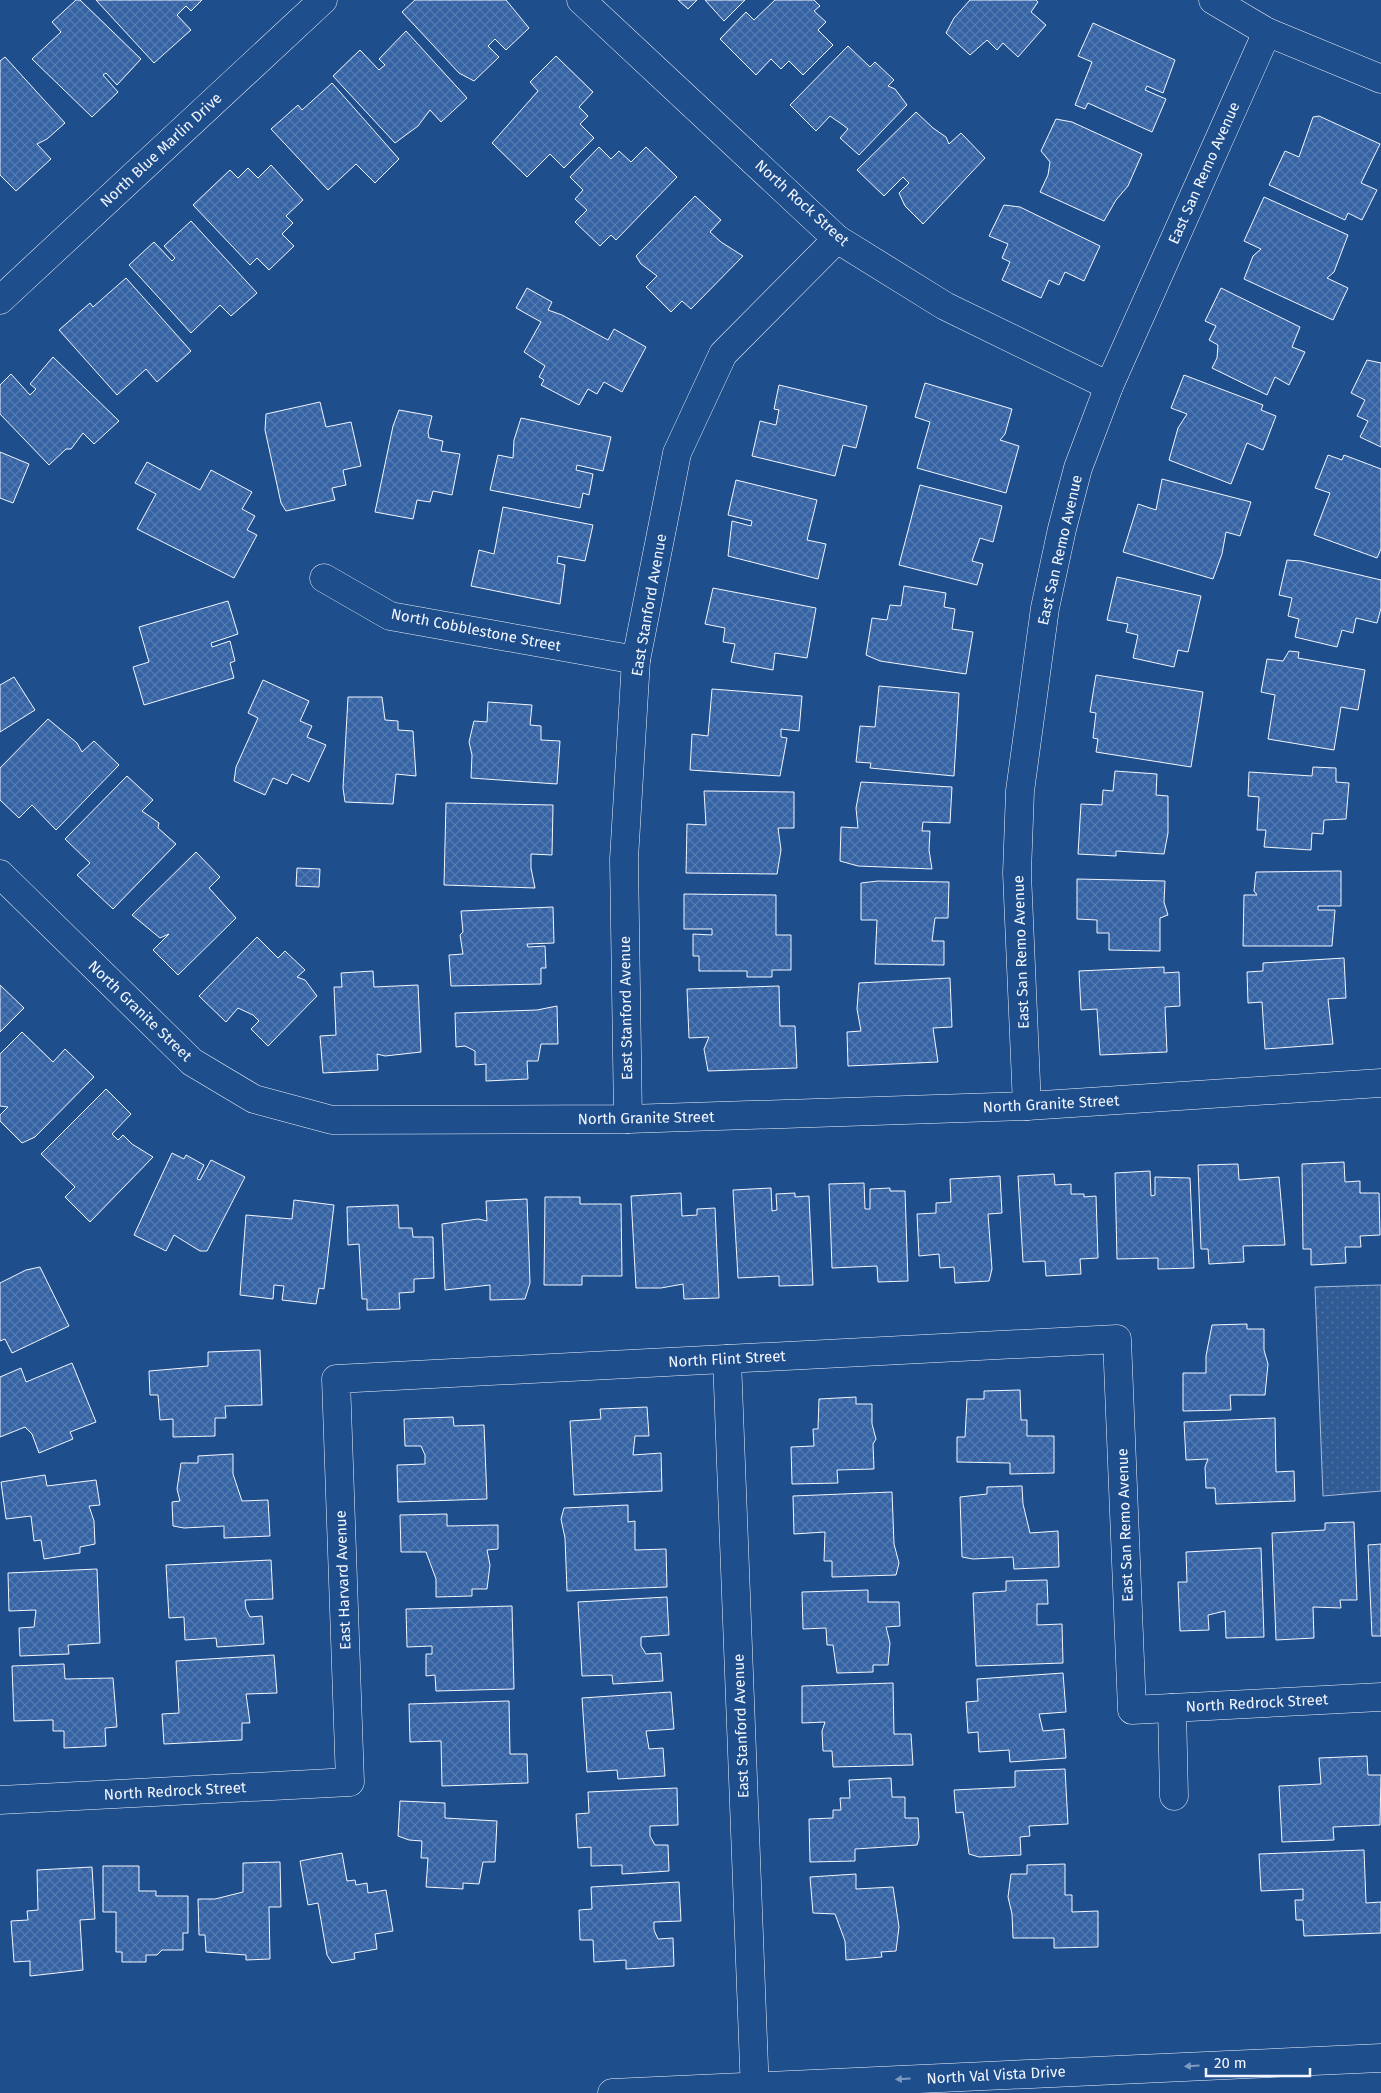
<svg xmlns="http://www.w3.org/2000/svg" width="1381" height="2093" viewBox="0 0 1381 2093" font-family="'Fira Sans',sans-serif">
<defs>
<pattern id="grass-dots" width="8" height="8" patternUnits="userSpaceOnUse" patternTransform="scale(1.25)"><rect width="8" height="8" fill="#305b95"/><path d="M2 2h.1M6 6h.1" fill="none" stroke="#4e73a5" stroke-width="1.8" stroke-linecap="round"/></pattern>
<pattern id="building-cross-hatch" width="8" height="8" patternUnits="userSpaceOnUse" patternTransform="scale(1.25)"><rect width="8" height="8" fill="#3563a3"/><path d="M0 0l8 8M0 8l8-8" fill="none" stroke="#537ab1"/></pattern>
</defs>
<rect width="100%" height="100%" fill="#1f4e8c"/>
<polygon fill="url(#grass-dots)" stroke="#a8bbd7" points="1381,1285 1381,1491 1323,1496 1315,1287"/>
<g fill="url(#building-cross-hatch)" stroke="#f2f6ff">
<polygon points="76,0 80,0 141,59 117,85 106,73 103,75 118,92 92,117 32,59 61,32 52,22"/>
<polygon points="96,0 202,0 191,11 186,6 177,15 191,30 154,63"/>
<polygon points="415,0 506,0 529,28 506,50 495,39 488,46 499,57 474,81 459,73 402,12"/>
<polygon points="678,0 697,0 688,9"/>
<polygon points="705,0 745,0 724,21"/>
<polygon points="775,0 814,0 820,6 814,11 826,22 818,30 833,45 803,75 789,61 781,69 771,59 756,75 720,39 746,12 754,20"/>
<polygon points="970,0 1036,0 1038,2 1031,12 1046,25 1018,57 1003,43 997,50 987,40 970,55 946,33 954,18"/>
<polygon points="1093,23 1175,60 1163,93 1147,86 1145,90 1166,99 1152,132 1088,103 1085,109 1075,105 1092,62 1078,56"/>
<polygon points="406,31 467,98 441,122 430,110 418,126 395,143 333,76 360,50 379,70 385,65 379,59"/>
<polygon points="848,46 870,67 875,62 894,80 888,86 895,89 907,105 859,155 840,138 848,129 843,125 830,116 816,131 790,105"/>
<polygon points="556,56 593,92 579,107 588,116 580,124 594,138 564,168 550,154 527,177 492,143 538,91 530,82"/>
<polygon points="5,57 65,123 47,139 37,144 51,159 16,191 0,175 0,61"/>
<polygon points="332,83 399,159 375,183 356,164 328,190 271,129 298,105 302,110"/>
<polygon points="916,112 933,128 946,137 949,144 961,133 985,158 923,224 905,206 899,193 909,183 903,177 884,196 857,170"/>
<polygon points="1319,116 1380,144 1361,183 1377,190 1362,220 1348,213 1345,220 1269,185 1285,151 1299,157 1313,117"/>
<polygon points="1056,119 1072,122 1142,154 1128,186 1116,200 1104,221 1040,192 1048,175 1050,162 1041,151"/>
<polygon points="599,147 611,159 619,151 631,162 646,147 677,177 616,240 611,235 600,246 575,222 587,210 575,199 583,190 570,177"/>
<polygon points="271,165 303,200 286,216 293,223 282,234 294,246 269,270 257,258 250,265 193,205 230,170 238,178 248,168 258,178"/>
<polygon points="695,196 721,220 710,232 721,242 743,256 691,309 682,301 671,312 646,287 657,276 641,264 636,256"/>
<polygon points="1264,197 1348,235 1334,272 1327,278 1348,288 1333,320 1244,279 1253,256 1261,249 1244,241"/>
<polygon points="1004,205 1020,207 1100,246 1084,281 1065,272 1059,285 1049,280 1041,298 1002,280 1010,262 1002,258 1008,244 989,236"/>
<polygon points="191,221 257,293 231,316 220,305 191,333 129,265 154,242 172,261 175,258 164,246"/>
<polygon points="126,278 191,351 157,382 146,369 117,395 59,330 90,303 93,307"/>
<polygon points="527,288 552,302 548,310 562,315 608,340 614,329 646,347 622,392 604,382 597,394 588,389 579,405 541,385 544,380 539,377 545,366 524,352 541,322 516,308"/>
<polygon points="1221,288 1300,327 1292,347 1305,352 1289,385 1275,377 1267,395 1212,368 1217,358 1218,345 1209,340 1216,326 1205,321"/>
<polygon points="53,357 119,421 94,444 83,433 71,449 66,449 49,465 0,414 0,385 11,374 30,395 36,389 30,384"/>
<polygon points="1367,360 1381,363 1381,447 1360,437 1368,421 1357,416 1365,400 1351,393"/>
<polygon points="1184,375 1263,405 1261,410 1276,416 1263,450 1247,443 1231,484 1169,460 1178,428 1187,414 1171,408"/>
<polygon points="925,383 1012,409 1005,434 1000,440 1019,446 1006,493 917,468 930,422 915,417"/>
<polygon points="779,385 867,406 856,448 843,445 835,476 752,456 760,421 776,425 779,410 774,409"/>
<polygon points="320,402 326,427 351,422 361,466 343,470 346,485 332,488 335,500 286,511 281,503 265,430 266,414"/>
<polygon points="399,410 432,416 428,432 429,438 443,441 441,451 460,454 452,495 433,491 430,502 417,500 413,519 375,512 393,426"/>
<polygon points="521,418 611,437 603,471 577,465 576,470 593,474 589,495 583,493 580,508 490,490 498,455 513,458 514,440"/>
<polygon points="0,452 29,464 13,503 0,498"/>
<polygon points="1328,455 1342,460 1344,455 1381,469 1381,549 1377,558 1314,535 1330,493 1315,488"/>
<polygon points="147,462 200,490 211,470 252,492 242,509 255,516 247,530 257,535 234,578 137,529 156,494 135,483"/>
<polygon points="1162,479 1251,502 1240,536 1226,532 1222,554 1213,579 1123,552 1138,504 1156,510"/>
<polygon points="736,480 817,500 807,540 826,544 818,579 728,556 732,521 751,526 752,521 728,515"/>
<polygon points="920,485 1002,506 993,542 980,538 972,561 983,564 977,585 899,565"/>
<polygon points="503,507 593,525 585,561 558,556 557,563 565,565 560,604 471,586 479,550 494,554"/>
<polygon points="1287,560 1301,561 1381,580 1381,608 1377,623 1356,618 1353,633 1342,630 1337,647 1295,637 1299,619 1288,616 1292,598 1279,595"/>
<polygon points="1117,577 1201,596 1188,652 1178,650 1174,667 1133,658 1138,635 1126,632 1128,624 1107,620"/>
<polygon points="904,586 946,593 944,607 955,609 952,629 973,632 966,674 880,661 866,655 872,618 887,620 890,605 901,606"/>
<polygon points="713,588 816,608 807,658 775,653 773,670 731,662 735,644 723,642 725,628 705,624"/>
<polygon points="228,601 238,634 211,643 212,647 230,641 235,661 230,663 234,678 144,705 133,667 149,662 139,627"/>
<polygon points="1289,651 1299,652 1298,658 1365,670 1358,710 1341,707 1334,750 1268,739 1275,695 1261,692 1267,659 1283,661"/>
<polygon points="1096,675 1203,692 1191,767 1096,752 1098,739 1093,738 1096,713 1090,712"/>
<polygon points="14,677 35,710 0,732 0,685"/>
<polygon points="263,680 309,701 300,721 312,726 307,737 326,745 309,782 292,774 287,784 273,778 265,795 234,781 236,767 258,718 248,713"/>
<polygon points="879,686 959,693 954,776 870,768 871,763 856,762 860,726 875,727"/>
<polygon points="712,689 802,696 799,731 781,729 781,737 787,738 780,776 690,770 692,734 708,736"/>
<polygon points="348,697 382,697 385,720 398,721 398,730 413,731 416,776 396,774 393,804 345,802 343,788"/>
<polygon points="488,702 532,705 530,725 541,726 541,740 560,741 557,784 471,778 472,755 469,742 474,721 487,722"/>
<polygon points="48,719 77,743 82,752 94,741 119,765 56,830 32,805 19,818 0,800 0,768"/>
<polygon points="1313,767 1336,768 1336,782 1349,783 1346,819 1324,820 1323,834 1312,833 1311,850 1264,847 1266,830 1257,830 1259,797 1248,796 1249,772 1312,776"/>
<polygon points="1115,771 1157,774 1156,795 1168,796 1168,833 1164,854 1116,851 1116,856 1078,854 1081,804 1102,805 1103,790 1113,791"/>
<polygon points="127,776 153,800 142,811 159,823 158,828 176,844 113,909 77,875 90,863 65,839"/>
<polygon points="861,782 952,787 950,823 923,822 922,831 930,831 929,850 932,869 858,866 840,861 841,827 858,828 856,808"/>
<polygon points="704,791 794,792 794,828 778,828 781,850 777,874 686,873 687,824 706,825"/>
<polygon points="446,803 553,805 552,855 531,854 531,868 535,888 444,885"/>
<polygon points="196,852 220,877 209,888 236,918 178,975 153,950 169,934 160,938 132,915"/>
<polygon points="297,868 320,869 319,887 296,886"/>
<polygon points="1341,871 1341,906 1318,906 1318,910 1335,910 1332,946 1243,946 1244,895 1257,895 1254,891 1256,872"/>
<polygon points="1077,879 1165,881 1164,902 1168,915 1160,918 1160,951 1109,950 1109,933 1097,933 1097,920 1077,919"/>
<polygon points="878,881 949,882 948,918 935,918 932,941 944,941 944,965 875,964 877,920 861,920 861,883"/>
<polygon points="684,894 776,895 776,935 791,935 791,970 772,970 772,977 747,977 747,971 699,971 699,956 693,956 693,934 712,935 712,929 684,929"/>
<polygon points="553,907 554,943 527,944 528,947 545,946 546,968 541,968 541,984 451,986 449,955 463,954 460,935 463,932 461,911"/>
<polygon points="257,937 278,958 285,951 305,970 297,977 305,980 317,996 268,1046 251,1029 259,1021 253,1015 238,1008 226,1022 199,996"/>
<polygon points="1344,958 1346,998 1328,999 1333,1044 1265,1049 1262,1002 1248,1003 1247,972 1263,971 1263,963"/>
<polygon points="1164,967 1164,973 1179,972 1180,1006 1165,1007 1167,1052 1100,1055 1097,1009 1081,1010 1079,971"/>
<polygon points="373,971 374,987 418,985 421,1052 385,1056 377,1054 378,1070 323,1073 320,1036 336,1035 334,987 342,987 341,973"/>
<polygon points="950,978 952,1027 933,1028 938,1062 848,1066 847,1032 861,1031 857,1009 859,983"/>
<polygon points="0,985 24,1008 0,1032"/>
<polygon points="779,986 780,1026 795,1026 797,1068 708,1071 704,1049 709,1037 689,1038 687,989"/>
<polygon points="557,1006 558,1044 541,1044 538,1061 527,1061 528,1079 486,1081 486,1064 475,1065 475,1051 465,1046 456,1047 455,1013 537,1010"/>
<polygon points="22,1032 53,1062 65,1049 94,1077 35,1137 22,1143 0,1121 0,1115 8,1107 0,1106 0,1054"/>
<polygon points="106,1089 131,1114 112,1134 118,1140 123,1135 132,1144 153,1157 90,1222 65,1197 75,1187 41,1154"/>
<polygon points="172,1153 184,1159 186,1155 204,1165 197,1179 200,1180 211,1160 245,1177 207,1251 200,1251 174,1235 166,1251 134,1235"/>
<polygon points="1344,1162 1345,1182 1360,1181 1360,1193 1379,1193 1380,1235 1360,1236 1361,1247 1345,1247 1346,1263 1311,1265 1311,1249 1303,1249 1302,1164"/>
<polygon points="1238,1164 1239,1180 1279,1177 1285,1245 1243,1246 1244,1262 1209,1264 1208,1249 1201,1249 1198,1165"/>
<polygon points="1150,1171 1151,1196 1155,1195 1155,1177 1190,1178 1194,1268 1158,1269 1158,1258 1117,1259 1115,1173"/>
<polygon points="1054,1174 1055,1185 1071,1184 1071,1194 1084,1194 1084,1197 1096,1196 1098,1258 1080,1259 1081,1274 1046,1276 1045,1261 1023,1262 1018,1176"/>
<polygon points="1000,1176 1002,1213 988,1214 992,1269 989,1281 955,1283 954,1267 940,1268 939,1254 919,1256 917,1214 936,1213 936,1203 951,1202 950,1179"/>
<polygon points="864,1183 865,1209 870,1209 870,1189 890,1188 890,1191 905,1191 908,1281 878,1282 877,1266 832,1268 829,1184"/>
<polygon points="771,1188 772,1211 777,1210 776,1194 795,1193 795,1197 809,1196 813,1285 779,1286 779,1276 738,1278 733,1190"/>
<polygon points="681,1193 682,1216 697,1215 697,1209 715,1208 719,1298 684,1299 683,1284 661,1288 636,1288 631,1196"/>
<polygon points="545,1197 580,1197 580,1204 621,1204 622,1276 582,1276 582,1285 544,1285"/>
<polygon points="527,1199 530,1283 525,1299 490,1300 490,1285 445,1290 442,1224 478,1219 487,1221 486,1201"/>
<polygon points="294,1200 334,1205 324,1289 319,1288 316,1304 282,1300 284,1286 274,1285 273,1299 240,1295 246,1215 292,1219"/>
<polygon points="398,1205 399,1228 412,1228 413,1237 433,1237 434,1278 414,1279 414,1292 399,1293 400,1309 367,1310 367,1299 362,1299 359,1244 348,1245 347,1207"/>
<polygon points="40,1267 69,1326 12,1353 5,1339 0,1341 0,1283 26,1270"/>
<polygon points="1247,1324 1247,1329 1264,1329 1264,1350 1268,1364 1265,1395 1230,1395 1231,1410 1183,1411 1183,1373 1206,1373 1206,1356 1212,1325"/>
<polygon points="260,1350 262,1405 225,1406 226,1418 215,1418 215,1436 173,1437 173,1419 160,1420 158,1395 150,1395 149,1371 208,1366 208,1352"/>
<polygon points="72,1363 96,1422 70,1432 73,1439 39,1453 32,1434 25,1427 0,1437 0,1377 21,1368 26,1382"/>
<polygon points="1020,1390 1021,1420 1027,1420 1027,1436 1054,1436 1054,1473 1010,1474 1010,1463 957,1462 957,1437 965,1437 967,1399 984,1399 984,1391"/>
<polygon points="856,1397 856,1404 872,1404 872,1424 876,1439 873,1444 874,1469 837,1470 838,1483 792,1484 791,1447 814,1446 813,1429 818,1429 819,1399"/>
<polygon points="647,1407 649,1436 635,1436 633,1455 661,1453 662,1491 574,1495 570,1421 601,1419 600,1409"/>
<polygon points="453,1417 454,1426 484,1425 487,1499 398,1502 397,1465 425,1464 425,1455 421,1446 405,1446 404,1419"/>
<polygon points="1275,1418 1276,1472 1294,1471 1295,1501 1216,1504 1215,1488 1206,1488 1205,1467 1208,1459 1186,1460 1184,1422"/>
<polygon points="233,1454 233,1474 242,1501 268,1500 270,1536 224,1538 224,1526 184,1528 173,1526 172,1502 180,1501 177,1489 181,1463 198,1463 198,1456"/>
<polygon points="45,1475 47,1486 96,1480 100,1505 89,1506 94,1521 95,1544 80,1547 80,1553 44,1559 41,1540 34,1541 31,1516 6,1519 1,1482"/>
<polygon points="1022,1486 1023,1504 1030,1533 1058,1531 1059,1567 1014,1569 1013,1557 973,1559 962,1557 960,1497 987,1494 987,1487"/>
<polygon points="892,1492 894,1544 899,1563 896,1575 832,1577 832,1561 824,1561 825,1532 794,1534 793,1496"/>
<polygon points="628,1505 628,1522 635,1521 635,1550 666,1549 667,1587 567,1591 565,1538 561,1519 564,1508"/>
<polygon points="447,1514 447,1526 498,1525 498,1549 487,1550 490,1565 487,1589 472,1589 472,1596 436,1597 436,1579 426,1552 401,1552 400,1515"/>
<polygon points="1354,1522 1357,1600 1340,1600 1341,1608 1313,1607 1314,1638 1276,1640 1272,1533 1325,1530 1325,1523"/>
<polygon points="1381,1544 1381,1636 1372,1636 1368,1545"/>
<polygon points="1261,1548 1264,1637 1226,1638 1225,1611 1208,1615 1209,1630 1180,1631 1178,1582 1187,1582 1186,1552"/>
<polygon points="271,1560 273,1599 245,1600 246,1609 250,1617 262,1616 264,1644 217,1647 216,1638 185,1640 184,1617 169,1618 166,1565"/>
<polygon points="97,1569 100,1643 68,1645 69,1654 20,1656 19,1628 34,1627 36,1610 9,1611 8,1573"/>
<polygon points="1047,1580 1048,1604 1037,1604 1037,1625 1062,1624 1063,1663 976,1666 973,1593 1006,1591 1006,1581"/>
<polygon points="868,1590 868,1602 899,1602 900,1626 886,1627 890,1643 888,1665 873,1665 873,1672 837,1673 833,1645 827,1645 826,1628 803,1629 802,1592"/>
<polygon points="667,1597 669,1635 641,1637 641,1646 646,1654 661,1653 663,1681 613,1684 612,1675 582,1676 578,1602"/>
<polygon points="512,1606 514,1689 436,1691 435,1675 426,1676 426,1654 432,1654 432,1646 407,1647 406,1609"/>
<polygon points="274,1655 277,1693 246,1694 250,1723 242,1723 242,1740 164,1744 162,1714 179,1713 176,1661"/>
<polygon points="64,1664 65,1679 113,1678 117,1727 105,1728 106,1746 64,1748 64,1731 53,1731 53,1720 14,1721 12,1666"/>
<polygon points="1063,1673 1066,1712 1039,1714 1043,1731 1064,1729 1066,1758 1010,1762 1009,1750 979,1752 978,1732 968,1733 966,1702 978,1701 977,1679"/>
<polygon points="893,1683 894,1734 911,1734 913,1765 833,1767 832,1751 823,1751 822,1731 825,1722 802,1723 802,1686"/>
<polygon points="671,1692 674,1729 646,1731 649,1749 663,1748 665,1776 618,1779 617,1770 587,1772 582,1698"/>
<polygon points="509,1701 510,1754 527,1754 528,1783 442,1786 441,1741 410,1742 409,1704"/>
<polygon points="1367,1756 1368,1775 1381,1775 1380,1825 1333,1827 1334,1840 1282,1842 1279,1786 1321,1784 1319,1758"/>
<polygon points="1065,1769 1068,1824 1029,1826 1030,1836 1020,1837 1021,1855 979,1857 969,1854 963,1812 956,1813 954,1790 1015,1787 1015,1771"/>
<polygon points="891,1778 892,1797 905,1797 905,1818 918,1818 919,1838 917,1845 855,1849 855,1861 810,1862 809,1819 833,1818 833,1810 841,1810 840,1798 850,1798 849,1780"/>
<polygon points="677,1788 678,1825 650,1826 650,1836 655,1845 668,1845 669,1871 622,1874 622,1865 591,1866 591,1847 578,1848 576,1814 589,1813 588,1792"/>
<polygon points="400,1801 445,1803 445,1818 497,1821 495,1862 483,1862 479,1884 463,1883 463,1889 426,1887 428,1858 421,1858 422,1841 409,1840 398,1836"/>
<polygon points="1364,1850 1366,1903 1381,1902 1381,1933 1304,1936 1303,1920 1296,1920 1295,1900 1303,1900 1303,1889 1261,1891 1259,1854"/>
<polygon points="342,1853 347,1881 355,1880 356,1885 367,1883 368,1893 386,1890 393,1931 375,1934 377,1949 354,1953 355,1959 332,1963 327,1955 318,1903 308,1905 300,1861"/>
<polygon points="280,1862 281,1907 269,1907 270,1959 246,1960 246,1955 206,1952 205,1935 199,1935 198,1899 215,1899 243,1892 243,1863"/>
<polygon points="1065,1864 1065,1895 1072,1895 1072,1912 1098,1911 1098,1947 1054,1948 1054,1938 1013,1938 1012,1914 1008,1897 1011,1874 1027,1874 1027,1865"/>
<polygon points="103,1866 139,1866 139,1891 156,1891 156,1896 188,1896 188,1933 183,1933 183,1950 162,1950 157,1955 146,1955 146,1962 122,1962 122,1952 116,1952 116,1912 103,1912"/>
<polygon points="92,1867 95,1919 80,1920 83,1970 30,1976 30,1961 14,1962 11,1921 28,1920 27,1911 38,1910 37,1870"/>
<polygon points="856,1874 856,1889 893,1887 899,1927 896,1951 881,1952 882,1957 846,1960 845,1941 835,1914 813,1913 810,1877"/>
<polygon points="679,1882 681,1921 654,1922 654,1930 658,1939 673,1938 674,1966 626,1969 626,1960 594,1962 593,1940 580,1940 579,1910 592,1909 591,1887"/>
</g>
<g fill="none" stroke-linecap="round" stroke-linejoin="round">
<g stroke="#f2f6ff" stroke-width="29">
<g id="minor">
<polyline points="581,0 837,239 945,306 1109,386"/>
<polyline points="1213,0 1267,32 1381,79"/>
<polyline points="0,300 323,0"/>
<polyline points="324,578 390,616 636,660"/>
<polyline points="0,874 192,1062 254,1099 332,1120 628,1119 1027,1106 1381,1083"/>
<polyline points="1027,1106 1017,873 1020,791 1045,608 1062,529 1078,468 1109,386 1267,32"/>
<polyline points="628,1119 624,859 636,660 677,453 723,354 837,239"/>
<polyline points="727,1359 755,2093"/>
<polyline points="1172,1708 1174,1796"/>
<polyline points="0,1800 350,1782 336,1379 1117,1339 1132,1710 1381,1697"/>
</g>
</g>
<g stroke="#f2f6ff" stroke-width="29">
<polyline id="major" points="612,2093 1381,2058"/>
</g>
<use href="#minor" stroke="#1f4e8c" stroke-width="28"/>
<use href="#major" stroke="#1f4e8c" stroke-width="28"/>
</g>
<defs><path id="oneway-solid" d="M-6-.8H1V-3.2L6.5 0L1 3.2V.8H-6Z" transform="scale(1.25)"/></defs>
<g fill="#7e9ac0">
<use href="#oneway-solid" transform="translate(1192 2066) rotate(177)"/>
<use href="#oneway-solid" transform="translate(903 2079) rotate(177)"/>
</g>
<g text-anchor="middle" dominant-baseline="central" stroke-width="4" stroke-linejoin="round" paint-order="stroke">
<g font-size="15" fill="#f2f6ff" stroke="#1f4e8c">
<text transform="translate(161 150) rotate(-43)">North Blue Marlin Drive</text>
<text transform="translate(1204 173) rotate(-66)">East San Remo Avenue</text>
<text transform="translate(802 203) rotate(42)">North Rock Street</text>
<text transform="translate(1060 550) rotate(-77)">East San Remo Avenue</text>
<text transform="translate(649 605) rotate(-80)">East Stanford Avenue</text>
<text transform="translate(476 630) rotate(11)">North Cobblestone Street</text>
<text transform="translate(1021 952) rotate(-92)">East San Remo Avenue</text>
<text transform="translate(626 1008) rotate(-91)">East Stanford Avenue</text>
<text transform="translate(140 1011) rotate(44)">North Granite Street</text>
<text transform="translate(1051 1104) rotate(-3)">North Granite Street</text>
<text transform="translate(646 1118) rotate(-1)">North Granite Street</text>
<text transform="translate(727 1359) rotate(-3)">North Flint Street</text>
<text transform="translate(1125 1525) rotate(-92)">East San Remo Avenue</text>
<text transform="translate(343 1580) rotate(-92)">East Harvard Avenue</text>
<text transform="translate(1257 1703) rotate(-3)">North Redrock Street</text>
<text transform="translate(741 1726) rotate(-92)">East Stanford Avenue</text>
<text transform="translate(175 1791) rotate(-3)">North Redrock Street</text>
<text transform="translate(996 2075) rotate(-3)">North Val Vista Drive</text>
</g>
</g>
<path d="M1206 2068v8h104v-8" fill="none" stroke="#f2f6ff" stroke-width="2.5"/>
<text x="1214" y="2068" font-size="15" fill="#f2f6ff" stroke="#1f4e8c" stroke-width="4" paint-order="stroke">20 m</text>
</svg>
